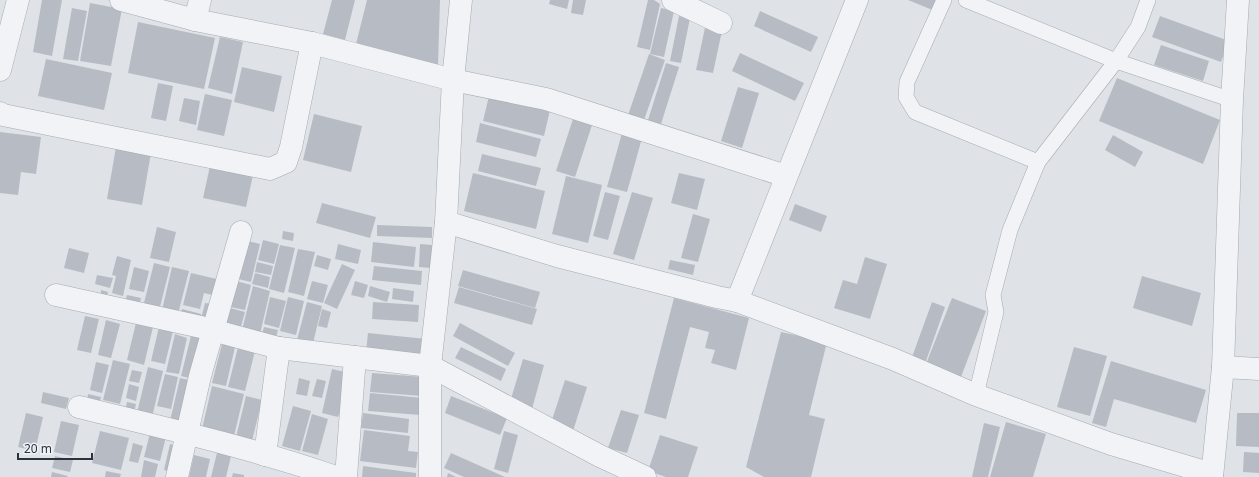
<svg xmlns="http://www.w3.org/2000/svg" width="1259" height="477" viewBox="0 0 1259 477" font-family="'Noto Sans',sans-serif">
<rect width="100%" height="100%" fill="#dfe3e7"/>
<g fill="#b7bcc4">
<polygon points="42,0 62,0 52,56 33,52"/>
<polygon points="332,0 355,0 345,40 323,34"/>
<polygon points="367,0 440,0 438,65 356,44"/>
<polygon points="550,0 569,0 567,9 549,4"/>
<polygon points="573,0 586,0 583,15 571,13"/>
<polygon points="648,0 654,0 660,4 650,50 637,47"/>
<polygon points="908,0 939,0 935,11"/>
<polygon points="90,3 122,9 111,66 80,61"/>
<polygon points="72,8 87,11 78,61 63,59"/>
<polygon points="661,8 674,11 664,57 650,54"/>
<polygon points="760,11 818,37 811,52 754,26"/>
<polygon points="679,16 690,18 681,63 670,61"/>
<polygon points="1160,16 1229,41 1221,62 1152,37"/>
<polygon points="138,22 215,38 204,89 128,73"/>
<polygon points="706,23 723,26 713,73 696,70"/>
<polygon points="220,37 243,42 232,94 208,88"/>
<polygon points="1161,45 1209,61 1203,81 1154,65"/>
<polygon points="740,53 804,83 795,101 732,71"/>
<polygon points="649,54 665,60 643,123 627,118"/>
<polygon points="46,59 112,73 104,110 38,96"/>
<polygon points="666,63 679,67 661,124 648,120"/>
<polygon points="242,67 282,76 274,112 234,102"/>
<polygon points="1117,78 1220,120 1203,164 1099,121"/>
<polygon points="158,83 173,86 166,121 151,118"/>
<polygon points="738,87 759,93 742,148 721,141"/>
<polygon points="205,94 232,100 224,136 197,130"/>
<polygon points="489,96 550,110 544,136 483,121"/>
<polygon points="184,98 200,101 196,125 179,121"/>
<polygon points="314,114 362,126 351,172 303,160"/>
<polygon points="573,119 592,125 575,177 556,171"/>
<polygon points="480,123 541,139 536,157 476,142"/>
<polygon points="0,132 41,137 36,174 21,172 18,195 0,193"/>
<polygon points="622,133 642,138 627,192 607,187"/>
<polygon points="1113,135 1143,152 1135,167 1105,150"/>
<polygon points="116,147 151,153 142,205 107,199"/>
<polygon points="482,154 541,168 536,186 478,171"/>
<polygon points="210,166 253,175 246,207 203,198"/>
<polygon points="473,173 545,191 536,229 464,211"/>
<polygon points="679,173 705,179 697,210 671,203"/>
<polygon points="566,176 602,185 588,243 552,234"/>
<polygon points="605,192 620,196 608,240 593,236"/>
<polygon points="632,192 653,198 634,260 613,254"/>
<polygon points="322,203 376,217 370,238 316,223"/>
<polygon points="795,204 827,216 821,232 789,220"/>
<polygon points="693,214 710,219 698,262 681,258"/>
<polygon points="377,225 432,227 432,238 377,236"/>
<polygon points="157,227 176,232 169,262 150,258"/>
<polygon points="283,231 294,233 293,241 282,239"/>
<polygon points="243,240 260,244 251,282 234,278"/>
<polygon points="263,240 279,244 274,264 258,260"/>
<polygon points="373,242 416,247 414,267 371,262"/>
<polygon points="338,244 361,250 358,264 335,259"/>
<polygon points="420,244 432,245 431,268 419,267"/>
<polygon points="280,245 295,248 284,293 269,289"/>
<polygon points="69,248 89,253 84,273 64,268"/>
<polygon points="298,249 315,252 304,296 288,292"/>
<polygon points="317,255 331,259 328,270 314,266"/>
<polygon points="117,256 131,260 123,296 112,293 116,276 112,275"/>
<polygon points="865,257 887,264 870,319 834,308 843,280 857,284"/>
<polygon points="670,260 695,265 693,275 668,269"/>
<polygon points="257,262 273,266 271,275 255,272"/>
<polygon points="154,263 170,267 159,311 143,307"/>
<polygon points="342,264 355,270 337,309 324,303"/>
<polygon points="374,266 422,271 421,285 372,280"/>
<polygon points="134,267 149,271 144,292 129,289"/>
<polygon points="172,267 189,271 178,314 162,310"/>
<polygon points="463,270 540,292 535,308 458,286"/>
<polygon points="191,273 221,280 217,296 204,293 200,309 183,305"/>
<polygon points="255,273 270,277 268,288 252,284"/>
<polygon points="97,275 113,278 110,288 95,284"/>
<polygon points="1142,276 1201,293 1192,326 1133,308"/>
<polygon points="236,281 251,285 245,310 230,307"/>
<polygon points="312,281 328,285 323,303 307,299"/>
<polygon points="355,281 368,285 364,298 351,295"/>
<polygon points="253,286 270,291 260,334 242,330"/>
<polygon points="370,286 390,292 387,302 368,296"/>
<polygon points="459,287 537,309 532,325 454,303"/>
<polygon points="393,288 414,291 413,302 392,299"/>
<polygon points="101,290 108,292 107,296 101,294"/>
<polygon points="127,295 141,298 139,306 125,302"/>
<polygon points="270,297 286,301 279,328 264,324"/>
<polygon points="288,297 304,301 296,335 280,331"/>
<polygon points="674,298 749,318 736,370 711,363 715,350 705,348 709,332 690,327 666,419 644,413"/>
<polygon points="952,298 986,311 961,377 926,364"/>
<polygon points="307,302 322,306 313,343 297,340"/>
<polygon points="373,302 419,305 418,322 372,319"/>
<polygon points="932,302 945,307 926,361 912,357"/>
<polygon points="205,303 214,304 209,321 201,319"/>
<polygon points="230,308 245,312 240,330 226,326"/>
<polygon points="182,309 201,314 200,319 180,314"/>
<polygon points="322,309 331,312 327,328 318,326"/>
<polygon points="85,316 99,319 91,353 77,350"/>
<polygon points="106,320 120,324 111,358 98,355"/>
<polygon points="136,323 153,327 144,365 127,360"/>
<polygon points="460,323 515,353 508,366 453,336"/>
<polygon points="159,327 173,331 165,364 151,361"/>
<polygon points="264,327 278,330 276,337 262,334"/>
<polygon points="781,332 827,342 809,415 825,419 811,477 764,477 746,467"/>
<polygon points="368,333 426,339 424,358 366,352"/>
<polygon points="175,334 187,338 179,374 166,372"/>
<polygon points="191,336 207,340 197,380 181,376"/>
<polygon points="222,344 235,347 226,386 212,383"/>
<polygon points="238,347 255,351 245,391 228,387"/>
<polygon points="461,347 506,369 501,381 455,358"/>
<polygon points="1074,347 1107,356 1090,416 1057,407"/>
<polygon points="523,359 544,365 532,409 510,402"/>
<polygon points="113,360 130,364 120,404 103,400"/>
<polygon points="1111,361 1206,390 1196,423 1114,399 1106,427 1092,423"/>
<polygon points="96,362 109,365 102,393 90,390"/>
<polygon points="148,367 163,371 152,417 137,413"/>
<polygon points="332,369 349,373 345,414 340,412 338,417 322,413"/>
<polygon points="132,370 142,372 139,383 129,381"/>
<polygon points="372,373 424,377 422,396 370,392"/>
<polygon points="165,374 178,377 171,409 157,406"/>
<polygon points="180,378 198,382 187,425 170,421"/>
<polygon points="299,378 310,381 307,396 296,394"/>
<polygon points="317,379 326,381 322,398 312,396"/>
<polygon points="565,380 587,387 573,431 551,423"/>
<polygon points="129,384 139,387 136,401 126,398"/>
<polygon points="212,386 244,394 234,436 202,429"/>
<polygon points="43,392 69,398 66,409 41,403"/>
<polygon points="370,393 423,398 421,415 368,411"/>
<polygon points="88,394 101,397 99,405 87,402"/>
<polygon points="246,396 262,400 252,441 236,437"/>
<polygon points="451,396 507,418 500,435 445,413"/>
<polygon points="127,402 136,404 134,413 125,411"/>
<polygon points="293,406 311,411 300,451 282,446"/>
<polygon points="621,410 639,415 627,453 608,448"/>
<polygon points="26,413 43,417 35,451 18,447"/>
<polygon points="363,413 409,419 408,433 361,428"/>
<polygon points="1237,413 1259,413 1259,447 1236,446"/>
<polygon points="312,414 328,419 318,455 302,451"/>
<polygon points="61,421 79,425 72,456 54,452"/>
<polygon points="1006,422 1046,434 1033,477 990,477"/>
<polygon points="984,423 1000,427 988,477 972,477"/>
<polygon points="364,430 410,436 408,451 418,452 416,468 360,461"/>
<polygon points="100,431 129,438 121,470 92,463"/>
<polygon points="504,431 518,435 508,473 494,469"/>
<polygon points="150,433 166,437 160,461 144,457"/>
<polygon points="660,435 698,447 688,477 666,477 648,471"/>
<polygon points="133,443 143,446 138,463 129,461"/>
<polygon points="170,444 179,447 173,472 164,470"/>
<polygon points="218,449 232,452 226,477 211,477"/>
<polygon points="1244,452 1259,453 1259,473 1243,472"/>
<polygon points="451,453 505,477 464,477 444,468"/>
<polygon points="194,455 210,459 206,477 189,477"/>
<polygon points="55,456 73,460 70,472 52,468"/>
<polygon points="144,460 158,464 155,477 141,477"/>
<polygon points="363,466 416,473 416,477 362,477"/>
<polygon points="106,471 121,474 120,477 105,477"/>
<polygon points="52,472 68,476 67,477 51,477"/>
<polygon points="233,473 244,475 244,477 232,477"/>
<polygon points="448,473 456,477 447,477"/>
</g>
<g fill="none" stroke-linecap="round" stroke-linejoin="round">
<g stroke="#a5aab1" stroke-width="16">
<g id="service">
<polyline points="944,0 907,82 906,97 915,112 1038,162"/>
<polyline points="966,0 1116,61 1232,100"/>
<polyline points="976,395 996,312 993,295 1010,230 1038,162 1116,61 1138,27 1148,0"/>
</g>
</g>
<g stroke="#a5aab1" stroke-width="23">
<g id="minor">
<polyline points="121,0 195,20 312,43 453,80 546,99 786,176"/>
<polyline points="673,0 721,23"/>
<polyline points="195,20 200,0"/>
<polyline points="0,70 18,0"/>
<polyline points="0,113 3,115 270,169 286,162 291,147 312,43"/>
<polyline points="446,222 557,256 717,297 737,301 893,359 976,395 1111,444 1212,474"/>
<polyline points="56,295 201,327 279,348 430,366 600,456 645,477"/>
<polyline points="737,301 857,0"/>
<polyline points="1223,367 1259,369"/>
<path d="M79,407C165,428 252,448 336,477"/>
<polyline points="265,455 279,348"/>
<polyline points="177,477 200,376 241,232"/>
<polyline points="346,477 355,357"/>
<polyline points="430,477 430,366 446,222 453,80 461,0"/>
<polyline points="1212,477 1223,367 1232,100 1238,0"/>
</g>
</g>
<use href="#service" stroke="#f1f3f6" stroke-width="15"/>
<use href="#minor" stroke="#f1f3f6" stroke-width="22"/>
</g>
<path d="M18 453v6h74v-6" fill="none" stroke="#29323d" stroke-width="2"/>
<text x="24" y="453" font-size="12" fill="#29323d" stroke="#eef2f5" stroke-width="3" paint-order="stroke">20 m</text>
</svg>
